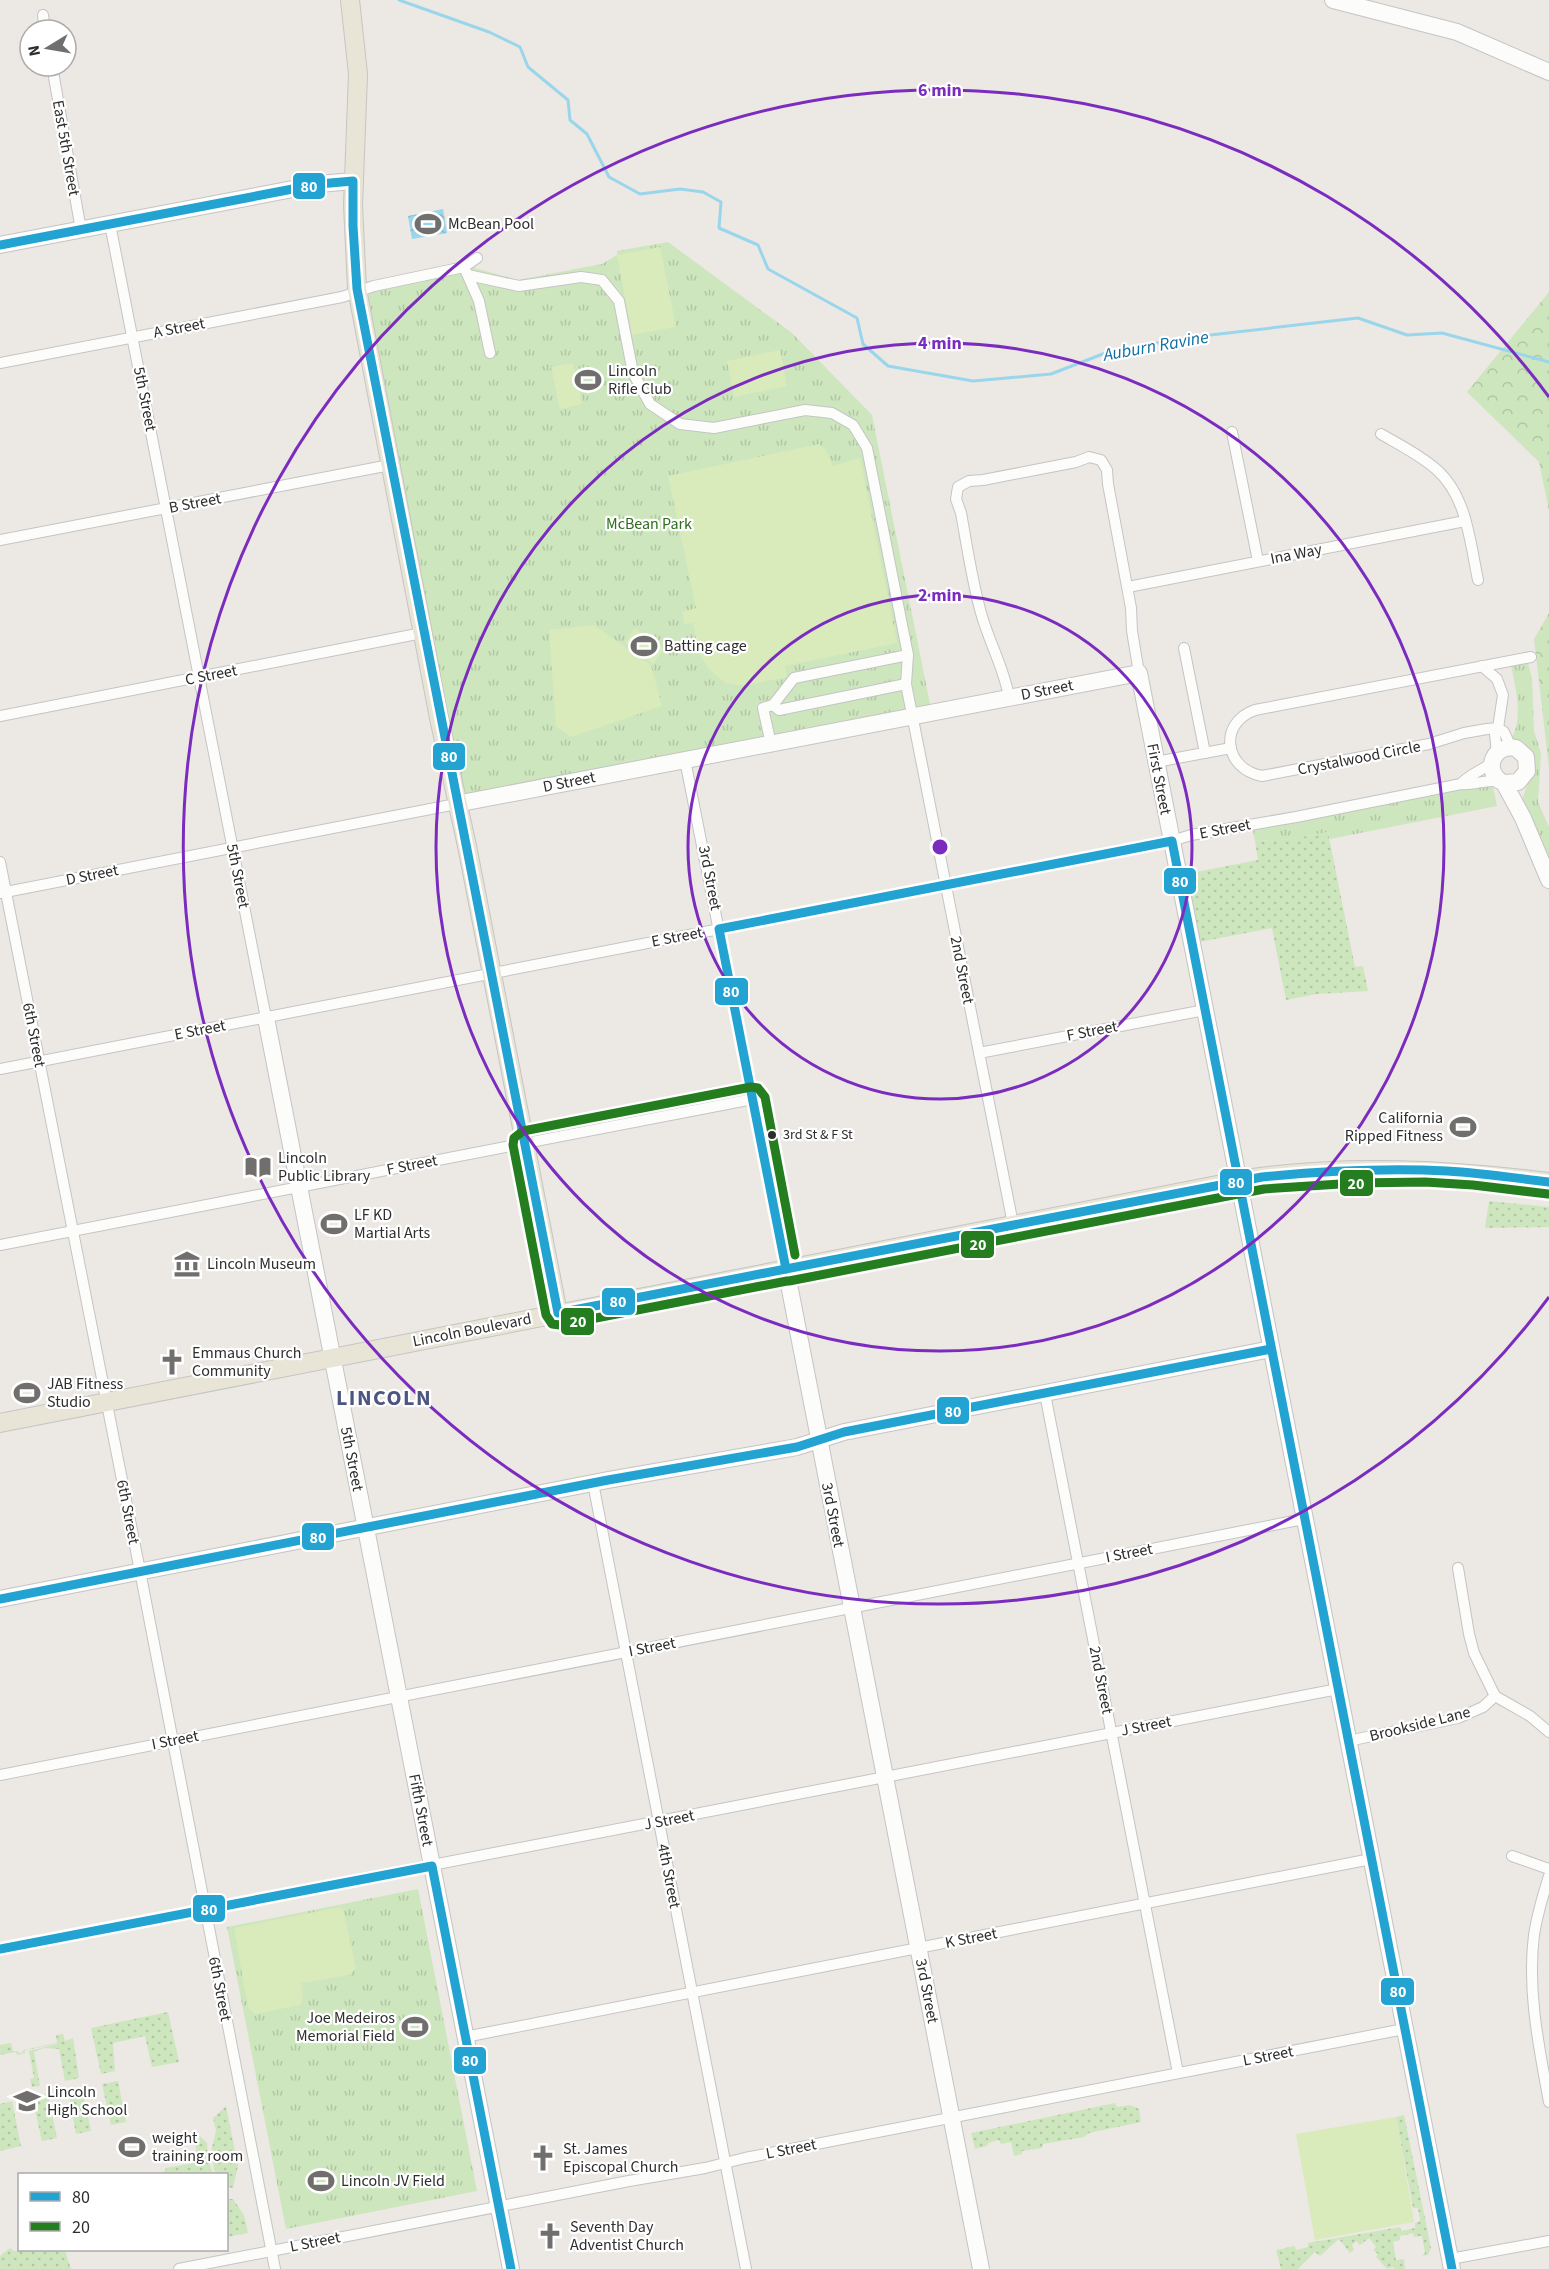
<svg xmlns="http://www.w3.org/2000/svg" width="1549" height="2269" viewBox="0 0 1549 2269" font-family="'Source Sans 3',sans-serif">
<defs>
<pattern id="grass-dots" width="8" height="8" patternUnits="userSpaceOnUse" patternTransform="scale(1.5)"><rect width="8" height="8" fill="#cee6be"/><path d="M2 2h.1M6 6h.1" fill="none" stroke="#b1c6a4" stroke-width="1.8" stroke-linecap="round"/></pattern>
<pattern id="forest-crowns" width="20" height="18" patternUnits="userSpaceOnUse" patternTransform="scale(1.5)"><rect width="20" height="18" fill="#cee6be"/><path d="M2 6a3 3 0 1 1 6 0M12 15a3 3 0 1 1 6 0" fill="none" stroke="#b1c6a4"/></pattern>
<pattern id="park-tufts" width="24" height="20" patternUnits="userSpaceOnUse" patternTransform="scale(1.5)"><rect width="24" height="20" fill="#cee6be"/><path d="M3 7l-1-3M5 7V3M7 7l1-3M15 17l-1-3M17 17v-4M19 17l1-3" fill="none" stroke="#b1c6a4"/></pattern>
<pattern id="water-waves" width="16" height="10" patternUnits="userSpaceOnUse" patternTransform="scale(1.5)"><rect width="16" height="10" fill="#99d6ec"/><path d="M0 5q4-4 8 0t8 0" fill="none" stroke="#84b8cb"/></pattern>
</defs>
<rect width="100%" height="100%" fill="#ece8e4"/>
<g fill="url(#grass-dots)">
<polygon points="1328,832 1355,967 1363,966 1368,991 1317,994 1286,1000 1272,928 1194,943 1181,875 1258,860 1255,841 1290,839"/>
<polygon points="1489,1201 1549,1207 1549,1227 1485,1228"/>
<polygon points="168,2012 179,2062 152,2067 145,2036 113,2043 115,2071 101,2074 91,2028"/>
<polygon points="63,2034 65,2041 73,2038 79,2078 65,2081 59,2049 44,2048 34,2052 40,2086 32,2087 30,2079 34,2078 29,2051 58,2044 25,2050 25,2053 17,2055 16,2052 0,2055 0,2045 11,2043 13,2051 18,2051 19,2053 23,2052 23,2050 57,2043 56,2035"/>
<polygon points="118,2081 126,2122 111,2125 102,2084"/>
<polygon points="82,2088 91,2131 76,2134 68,2091"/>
<polygon points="48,2094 57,2138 42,2141 32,2097"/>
<polygon points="12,2101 21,2146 0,2151 0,2104"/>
<polygon points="1115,2103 1117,2107 1130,2105 1139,2109 1141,2122 1089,2133 1084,2137 1043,2144 1042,2148 1022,2151 1022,2154 1014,2156 1011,2142 1001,2144 999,2140 988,2143 987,2146 975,2149 971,2133"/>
<polygon points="226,2106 238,2166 233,2188 227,2187 226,2174 215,2174 211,2152 216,2130 213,2118"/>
<polygon points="1404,2115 1431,2248 1428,2255 1422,2256 1425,2253 1422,2236 1414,2237 1413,2233 1400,2236 1400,2240 1393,2242 1396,2260 1404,2259 1405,2269 1395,2269 1393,2267 1387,2269 1376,2257 1378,2254 1373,2250 1376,2247 1369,2238 1360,2245 1356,2241 1352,2245 1354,2250 1350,2253 1339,2239 1320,2256 1315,2252 1298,2269 1281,2269 1276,2250 1295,2246 1296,2250 1308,2247 1308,2243 1400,2227 1401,2231 1415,2228 1415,2223 1420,2221 1418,2208 1413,2208 1396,2117"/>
<polygon points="199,2135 207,2143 208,2159 213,2174 158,2174 165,2171 166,2168 198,2162 195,2142 200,2141"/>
<polygon points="227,2199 233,2199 244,2215 248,2233 227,2237"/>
<polygon points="10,2248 14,2251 65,2250 71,2269 0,2269 0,2256"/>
</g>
<g fill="url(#forest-crowns)">
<polygon points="1549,292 1549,511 1539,462 1467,392"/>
<polygon points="1549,613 1549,768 1534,639"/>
</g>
<g fill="url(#park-tufts)">
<polygon points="668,242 792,333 872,415 931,709 461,800 363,289 467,266 518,280 602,264 617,255 617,251"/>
<path d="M1528,663L1532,678L1534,731L1541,753L1538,802L1549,827V871L1521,803L1531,774L1510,741C1524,719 1516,690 1511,666Z"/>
<polygon points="1491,776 1497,806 1330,839 1328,832 1290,839 1255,841 1252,826"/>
<polygon points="418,1889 477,2191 286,2229 227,1927"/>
</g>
<g fill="#d9eabb">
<polygon points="660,247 676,327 632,335 617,255"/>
<polygon points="780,350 787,386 734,397 727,361"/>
<polygon points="573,363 582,404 560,409 551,367"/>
<polygon points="819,444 826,450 833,466 860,458 897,643 785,666 787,677 743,686 725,683 709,669 699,654 693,623 684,624 682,612 696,608 668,476"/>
<polygon points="594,625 651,665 662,706 571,737 556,727 549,630"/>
<polygon points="635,628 664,649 653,664 625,643"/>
<polygon points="340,1907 343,1909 356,1968 350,1975 301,1983 303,1999 300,2005 255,2014 248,2008 234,1928"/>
<polygon points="1396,2117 1414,2222 1315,2240 1296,2134"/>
</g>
<polygon fill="url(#water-waves)" points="443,209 447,233 412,239 408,216"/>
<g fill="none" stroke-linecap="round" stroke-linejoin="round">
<polyline stroke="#99d6ec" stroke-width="3" points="399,0 489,32 520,47 528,67 568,100 570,120 587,134 609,177 640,194 680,189 703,192 721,202 719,228 758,245 768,269 857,318 863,344 888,366 973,381 1051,374 1108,352 1184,338 1358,318 1407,335 1442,333 1549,362"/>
<g stroke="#c5c4c5" stroke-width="12">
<g id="street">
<polyline points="43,15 45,30"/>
<polyline points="52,66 81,230"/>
<polyline points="110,224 266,1018"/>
<polyline points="464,267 477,258"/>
<polyline points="468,275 519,286 581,277 602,280 619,301 633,373 650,404 680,424 714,428 805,410 832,413 853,425 867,448 908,655 906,684 1013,1224"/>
<polyline points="0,363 342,297 374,286 464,267 479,301 490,353"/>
<polyline points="1232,432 1258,561"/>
<path d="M1381,434C1400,445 1420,455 1436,469C1467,496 1470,542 1478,580"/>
<polyline points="0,540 390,465"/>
<polyline points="1128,587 1465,521"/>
<polyline points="1184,648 1205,753"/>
<polyline points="1482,666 1497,679 1503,695 1498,728 1495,734 1497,753"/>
<polyline points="906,684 779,710 773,705 794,678 908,655"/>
<path d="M1009,697C1004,668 989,642 981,613C972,581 967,546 961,513L956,499L958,487L969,481L983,480L1076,462L1089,457L1101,460L1107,470L1108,484L1131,608L1132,631L1139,673"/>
<polyline points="0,716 422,633"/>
<polyline points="771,744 763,708 773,705"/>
<path d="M1511,747L1504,732L1498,728L1487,729L1464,733L1429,744L1262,776C1224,769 1218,723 1255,710L1531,657"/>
<polyline points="685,760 786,1269"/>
<polyline points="1156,762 1231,748"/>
<path d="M1461,784C1469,774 1482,771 1491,763"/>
<polyline points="0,862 140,1571 275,2269"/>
<polyline points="0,893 456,804"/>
<polyline points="979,1053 1205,1010"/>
<path d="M0,1069L1172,841L1191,835L1296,817L1461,784C1474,786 1487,778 1501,782"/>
<polyline points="0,1245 753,1099"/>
<polyline points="1045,1394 1178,2073"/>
<polyline points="593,1483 746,2269"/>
<polyline points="1458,1568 1469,1634 1474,1653 1495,1696"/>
<polyline points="1495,1696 1530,1716 1549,1732"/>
<polyline points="1348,1741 1458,1718 1483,1707 1495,1696"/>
<polyline points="0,1775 1304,1519"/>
<polyline points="1512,1856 1549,1869"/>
<path d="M1549,1876C1543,1895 1537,1915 1534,1935C1527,1991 1539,2047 1549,2102"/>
<polyline points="0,1949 1338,1689"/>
<polyline points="465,2037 1371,1859"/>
<polyline points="1450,2259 1549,2241"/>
<polyline points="179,2269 629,2181 705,2168 745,2158 1404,2029"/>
</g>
</g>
<g stroke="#c5c4c5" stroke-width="18">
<g id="secondary">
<polyline points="1333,0 1457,32 1549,72"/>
<polyline points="0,245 319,184 353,181"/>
<path d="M1500,781C1483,767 1495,744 1516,748L1526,757L1527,771L1518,782L1504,783"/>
<polyline points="1504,783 1523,818 1549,880"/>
<polyline points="456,804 1139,673 1452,2269"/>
<polyline points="266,1018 511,2269"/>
<polyline points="786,1269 981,2269"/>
<polyline points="0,1599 608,1480 797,1447 844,1432 1271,1349"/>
</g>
</g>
<g stroke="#c6c5c4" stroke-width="20">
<g id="primary">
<polyline points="350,0 358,74 353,205 357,289 439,718 467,846 558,1313"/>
<path d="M0,1423L1253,1178C1352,1164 1451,1170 1549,1182"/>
</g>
</g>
<use href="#street" stroke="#fcfcfb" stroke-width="10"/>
<use href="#secondary" stroke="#fcfcfb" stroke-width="16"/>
<use href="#primary" stroke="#e8e4d6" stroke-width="18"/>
<g stroke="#fff" stroke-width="14">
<g id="bus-1">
<path d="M0,245L319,184L353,181V226L357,289L558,1313L1262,1177C1324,1171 1386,1168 1447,1171C1481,1173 1515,1178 1549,1182"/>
<polyline points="786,1269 719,929 1172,841 1452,2269"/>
<polyline points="0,1599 608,1480 797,1447 844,1432 1271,1349"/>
<polyline points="0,1949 432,1866 511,2269"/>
</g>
</g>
<g stroke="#fff" stroke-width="14">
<g id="bus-2">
<polyline points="787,1281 560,1325 552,1324 546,1315 513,1145 514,1138 523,1131 751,1087 758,1088 765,1097 795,1255"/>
<polyline points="789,1281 1264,1189 1356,1183 1425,1182 1473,1185 1548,1194"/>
</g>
</g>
<use href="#bus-1" stroke="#23a3d2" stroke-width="9"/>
<use href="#bus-2" stroke="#247d1e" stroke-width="9"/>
</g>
<g fill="none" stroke="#7b2cbf" stroke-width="3">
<circle cx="940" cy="847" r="252"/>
<circle cx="940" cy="847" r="504"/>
<path d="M1549 1297A757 757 0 1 1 1549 397"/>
</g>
<defs>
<g id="stadium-bare" transform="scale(2.07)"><path d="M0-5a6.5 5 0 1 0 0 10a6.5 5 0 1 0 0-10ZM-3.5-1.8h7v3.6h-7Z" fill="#706f6e" stroke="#fff" stroke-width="2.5" paint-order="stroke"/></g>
<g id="library-bare" transform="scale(2.07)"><path d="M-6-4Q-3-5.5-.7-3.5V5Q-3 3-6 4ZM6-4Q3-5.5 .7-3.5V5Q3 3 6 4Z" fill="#706f6e" stroke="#fff" stroke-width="2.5" paint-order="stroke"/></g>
<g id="museum-bare" transform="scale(2.07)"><path d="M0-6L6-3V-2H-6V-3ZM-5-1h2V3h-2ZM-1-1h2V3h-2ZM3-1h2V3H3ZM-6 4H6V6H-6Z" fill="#706f6e" stroke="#fff" stroke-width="2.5" paint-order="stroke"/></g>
<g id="church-bare" transform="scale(2.07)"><path d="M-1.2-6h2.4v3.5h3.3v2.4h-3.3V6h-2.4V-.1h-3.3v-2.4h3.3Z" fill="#706f6e" stroke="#fff" stroke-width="2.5" paint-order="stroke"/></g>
<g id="school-bare" transform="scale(2.07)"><path d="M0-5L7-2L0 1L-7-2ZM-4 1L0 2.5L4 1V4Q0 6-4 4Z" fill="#706f6e" stroke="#fff" stroke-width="2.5" paint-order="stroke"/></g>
</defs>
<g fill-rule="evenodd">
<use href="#stadium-bare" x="428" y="224"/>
<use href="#stadium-bare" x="588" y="380"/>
<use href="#stadium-bare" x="644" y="646"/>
<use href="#stadium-bare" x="1463" y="1127"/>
<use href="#library-bare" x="258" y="1167"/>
<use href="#stadium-bare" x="334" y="1224"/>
<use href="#museum-bare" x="187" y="1264"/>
<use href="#church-bare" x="172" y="1362"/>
<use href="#stadium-bare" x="27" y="1393"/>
<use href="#stadium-bare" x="415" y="2027"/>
<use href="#school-bare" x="27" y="2101"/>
<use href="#stadium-bare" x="132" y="2147"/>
<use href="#church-bare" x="543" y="2158"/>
<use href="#stadium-bare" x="321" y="2181"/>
<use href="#church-bare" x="550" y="2236"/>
</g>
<circle fill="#2e2e2e" stroke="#fff" stroke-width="2" cx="772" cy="1135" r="5"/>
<g text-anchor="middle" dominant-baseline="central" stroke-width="4.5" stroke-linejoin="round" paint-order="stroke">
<g font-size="14" fill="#2e2e2e" stroke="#fff" text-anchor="start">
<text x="783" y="1135">3rd St &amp; F St</text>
</g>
<g font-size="16" fill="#2e2e2e" stroke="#fff">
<text transform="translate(66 148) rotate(80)">East 5th Street</text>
<text transform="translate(179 328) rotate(-11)">A Street</text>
<text transform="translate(145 399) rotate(79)">5th Street</text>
<text transform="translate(195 503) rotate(-11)">B Street</text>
<text transform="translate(1296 554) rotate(-11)">Ina Way</text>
<text transform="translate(211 675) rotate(-11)">C Street</text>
<text transform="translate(1047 690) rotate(-11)">D Street</text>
<text transform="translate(1359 758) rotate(-11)">Crystalwood Circle</text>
<text transform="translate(1159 779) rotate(79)">First Street</text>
<text transform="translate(569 782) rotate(-11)">D Street</text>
<text transform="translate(1225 829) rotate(-11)">E Street</text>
<text transform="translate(92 875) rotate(-11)">D Street</text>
<text transform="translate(238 876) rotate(79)">5th Street</text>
<text transform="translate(710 878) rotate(79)">3rd Street</text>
<text transform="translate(677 937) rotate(-11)">E Street</text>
<text transform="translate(962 970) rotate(79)">2nd Street</text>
<text transform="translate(200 1030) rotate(-11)">E Street</text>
<text transform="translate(1092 1031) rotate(-11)">F Street</text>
<text transform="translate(34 1035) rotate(79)">6th Street</text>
<text transform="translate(412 1165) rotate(-11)">F Street</text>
<text transform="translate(472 1330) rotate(-11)">Lincoln Boulevard</text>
<text transform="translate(352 1459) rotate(79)">5th Street</text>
<text transform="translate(128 1512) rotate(79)">6th Street</text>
<text transform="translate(833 1515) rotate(79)">3rd Street</text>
<text transform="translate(1129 1553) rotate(-11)">I Street</text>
<text transform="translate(652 1647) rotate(-11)">I Street</text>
<text transform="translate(1101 1680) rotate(79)">2nd Street</text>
<text transform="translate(1420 1724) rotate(-14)">Brookside Lane</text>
<text transform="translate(1146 1726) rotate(-11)">J Street</text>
<text transform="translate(175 1740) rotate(-11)">I Street</text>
<text transform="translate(421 1810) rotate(79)">Fifth Street</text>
<text transform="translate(669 1820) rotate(-11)">J Street</text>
<text transform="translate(669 1876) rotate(79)">4th Street</text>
<text transform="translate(971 1938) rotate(-11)">K Street</text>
<text transform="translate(220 1989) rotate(79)">6th Street</text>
<text transform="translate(927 1991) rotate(79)">3rd Street</text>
<text transform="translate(1268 2056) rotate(-11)">L Street</text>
<text transform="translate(791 2149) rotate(-11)">L Street</text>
<text transform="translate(315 2242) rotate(-11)">L Street</text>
</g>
<g font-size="16" fill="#2e2e2e" stroke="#fff" text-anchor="start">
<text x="448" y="224">McBean Pool</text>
<text x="608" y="371">Lincoln<tspan x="608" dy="18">Rifle Club</tspan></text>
<text x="664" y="646">Batting cage</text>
<text x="1443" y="1118" text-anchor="end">California<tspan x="1443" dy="18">Ripped Fitness</tspan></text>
<text x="278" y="1158">Lincoln<tspan x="278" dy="18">Public Library</tspan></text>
<text x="354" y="1215">LF KD<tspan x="354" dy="18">Martial Arts</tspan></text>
<text x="207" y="1264">Lincoln Museum</text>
<text x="192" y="1353">Emmaus Church<tspan x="192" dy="18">Community</tspan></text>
<text x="47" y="1384">JAB Fitness<tspan x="47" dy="18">Studio</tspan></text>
<text x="395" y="2018" text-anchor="end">Joe Medeiros<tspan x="395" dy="18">Memorial Field</tspan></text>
<text x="47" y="2092">Lincoln<tspan x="47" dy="18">High School</tspan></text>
<text x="152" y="2138">weight<tspan x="152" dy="18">training room</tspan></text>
<text x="563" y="2149">St. James<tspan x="563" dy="18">Episcopal Church</tspan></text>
<text x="341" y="2181">Lincoln JV Field</text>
<text x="570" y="2227">Seventh Day<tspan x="570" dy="18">Adventist Church</tspan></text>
</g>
<g font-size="16" fill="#2c6e1b" stroke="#fff">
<text x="649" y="524">McBean Park</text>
</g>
<g font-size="18" font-style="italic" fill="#0d6fa3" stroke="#fff">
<text transform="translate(1156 346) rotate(-10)">Auburn Ravine</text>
</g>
<g font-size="22" font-weight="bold" letter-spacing="1.5" fill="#4d5680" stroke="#fff">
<text x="384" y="1398">LINCOLN</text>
</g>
</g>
<circle cx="940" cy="847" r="9" fill="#7b2cbf" stroke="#fff" stroke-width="3"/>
<g font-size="18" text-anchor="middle" font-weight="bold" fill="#7b2cbf" stroke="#fff" stroke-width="4.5" stroke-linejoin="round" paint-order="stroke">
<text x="940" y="96">6 min</text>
<text x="940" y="349">4 min</text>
<text x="940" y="601">2 min</text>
</g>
<g stroke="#fff" stroke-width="2">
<rect x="292" y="172" width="34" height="28" rx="6" fill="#23a3d2"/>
<rect x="432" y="742" width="34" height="29" rx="6" fill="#23a3d2"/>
<rect x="1163" y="867" width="34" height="28" rx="6" fill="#23a3d2"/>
<rect x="714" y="977" width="35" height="29" rx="6" fill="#23a3d2"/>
<rect x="1219" y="1168" width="34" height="28" rx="6" fill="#23a3d2"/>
<rect x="1339" y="1169" width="35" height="28" rx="6" fill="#247d1e"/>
<rect x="960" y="1230" width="35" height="29" rx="6" fill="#247d1e"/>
<rect x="601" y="1287" width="35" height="29" rx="6" fill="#23a3d2"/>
<rect x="560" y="1307" width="35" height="29" rx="6" fill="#247d1e"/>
<rect x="936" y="1396" width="34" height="29" rx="6" fill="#23a3d2"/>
<rect x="301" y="1522" width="34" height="29" rx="6" fill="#23a3d2"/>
<rect x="192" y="1894" width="34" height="29" rx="6" fill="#23a3d2"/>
<rect x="1380" y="1977" width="35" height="29" rx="6" fill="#23a3d2"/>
<rect x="453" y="2046" width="34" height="29" rx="6" fill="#23a3d2"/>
</g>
<g font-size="16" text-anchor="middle" font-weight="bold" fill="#fff">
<text x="309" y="192">80</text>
<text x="449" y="762">80</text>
<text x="1180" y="887">80</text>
<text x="731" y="997">80</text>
<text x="1236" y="1188">80</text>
<text x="1356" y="1189">20</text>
<text x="978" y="1250">20</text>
<text x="618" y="1307">80</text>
<text x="578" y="1327">20</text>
<text x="953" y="1417">80</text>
<text x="318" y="1543">80</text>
<text x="209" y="1915">80</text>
<text x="1398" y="1997">80</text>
<text x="470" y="2066">80</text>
</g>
<rect x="18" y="2173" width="210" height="78" fill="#ffffff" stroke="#ababab" stroke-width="1.5"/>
<rect x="30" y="2192" width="30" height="9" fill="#23a3d2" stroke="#ababab" stroke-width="1.5"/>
<text x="72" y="2203" font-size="18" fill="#2e2e2e">80</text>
<rect x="30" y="2222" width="30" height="9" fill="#247d1e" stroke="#ababab" stroke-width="1.5"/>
<text x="72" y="2233" font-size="18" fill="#2e2e2e">20</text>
<g transform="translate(48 48) rotate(259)"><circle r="28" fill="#ffffff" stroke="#ababab" stroke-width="1.5"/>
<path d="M0-4.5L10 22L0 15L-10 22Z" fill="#706f6e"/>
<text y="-9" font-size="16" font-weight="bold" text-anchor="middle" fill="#2e2e2e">N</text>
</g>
</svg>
